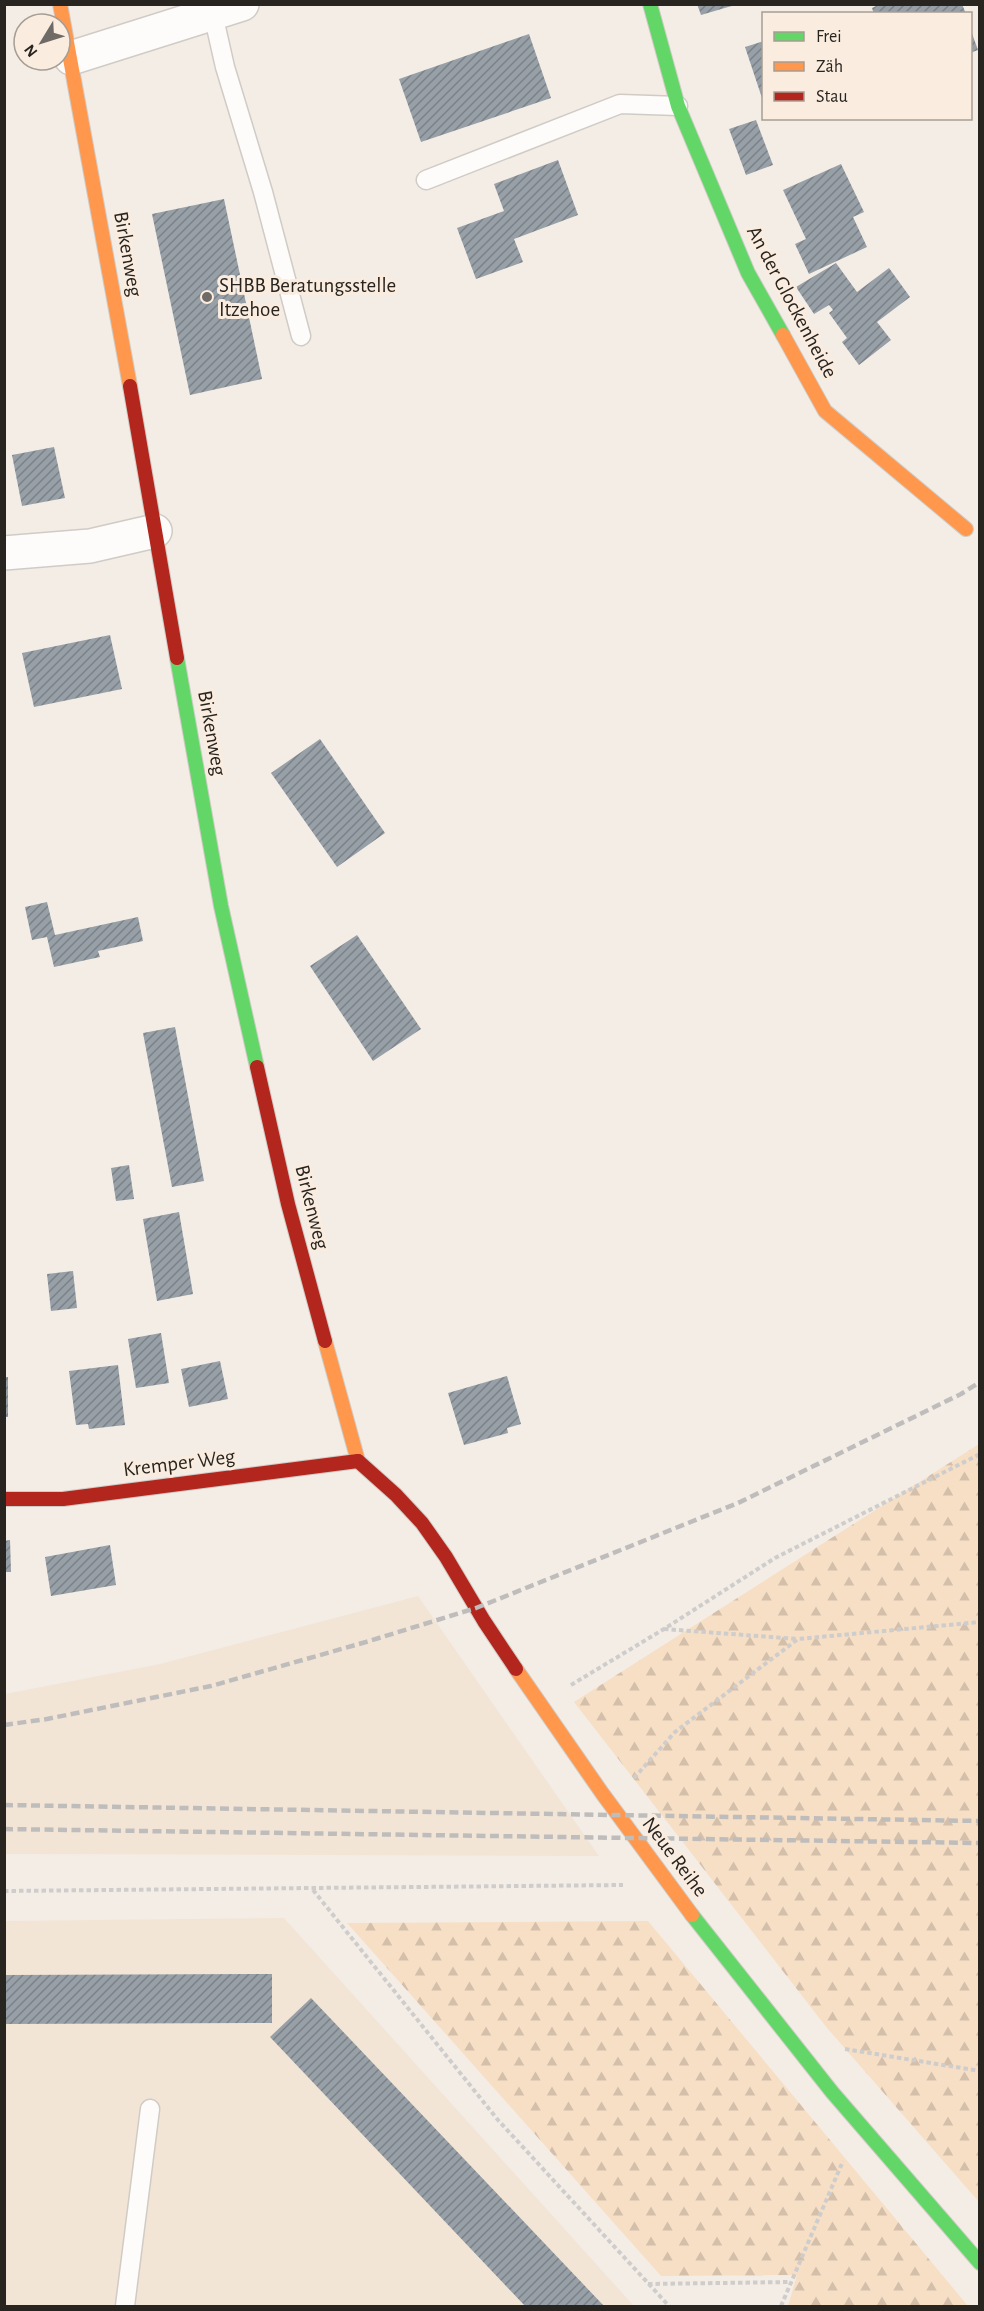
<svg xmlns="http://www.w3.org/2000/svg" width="984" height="2311" viewBox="0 0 984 2311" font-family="'Alegreya Sans',sans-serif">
<defs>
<pattern id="forest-firs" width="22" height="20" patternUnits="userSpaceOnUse" patternTransform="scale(1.5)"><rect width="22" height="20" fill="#f7dfc6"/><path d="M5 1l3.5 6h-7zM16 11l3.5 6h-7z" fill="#d4bfaa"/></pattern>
<pattern id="building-hatch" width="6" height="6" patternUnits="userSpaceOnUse" patternTransform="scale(1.5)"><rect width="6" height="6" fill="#979fa7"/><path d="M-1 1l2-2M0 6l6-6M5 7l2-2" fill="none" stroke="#7b8187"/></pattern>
</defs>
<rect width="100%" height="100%" fill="#f4ede6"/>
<g fill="#f2e5d6">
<polygon points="418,1596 599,1856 5,1854 5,1694 160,1664"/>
<polygon points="284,1918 634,2306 5,2306 4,1921"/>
</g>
<g fill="url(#forest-firs)">
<polygon points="979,1444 979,2202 827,2028 574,1702"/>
<polygon points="648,1921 968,2306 788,2306 797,2275 661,2276 347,1923"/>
</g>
<g fill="url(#building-hatch)">
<polygon points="697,4 735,4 735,5 701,15"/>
<polygon points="880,4 962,4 966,14 874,14 872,8"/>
<polygon points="970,28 978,50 970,53"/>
<polygon points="529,34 551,98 421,142 399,79"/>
<polygon points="764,41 764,101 763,101 745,47"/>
<polygon points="756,120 773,165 746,175 729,129"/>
<polygon points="558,160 578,215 514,239 523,262 476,279 457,228 504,211 494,184"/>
<polygon points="841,164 864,212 853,217 867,247 809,274 795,244 806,239 783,190"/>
<polygon points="224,199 262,379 190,395 152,214"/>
<polygon points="836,263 857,292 889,268 910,297 877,322 891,340 859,365 842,342 847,338 829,313 833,310 829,305 814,314 796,287"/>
<polygon points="54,447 65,498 22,506 12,455"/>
<polygon points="110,635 122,689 34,707 22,653"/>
<polygon points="320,739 385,833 337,867 271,773"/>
<polygon points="47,902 55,935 138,917 143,941 98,951 100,957 54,967 47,937 32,940 25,907"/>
<polygon points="357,935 421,1029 373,1061 310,966"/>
<polygon points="175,1027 204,1181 172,1187 143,1033"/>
<polygon points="129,1165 134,1199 116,1201 111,1168"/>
<polygon points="179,1212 193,1294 157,1301 143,1219"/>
<polygon points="73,1271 77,1308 51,1311 47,1274"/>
<polygon points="161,1333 169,1383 136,1388 128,1339"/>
<polygon points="220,1361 228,1399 189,1407 181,1369"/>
<polygon points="118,1365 125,1425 89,1429 88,1424 76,1425 69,1371"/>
<polygon points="507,1376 521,1424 507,1428 508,1433 464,1445 448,1393"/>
<rect x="4" y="1377" width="4" height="40"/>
<polygon points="10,1540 11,1572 4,1572 4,1541"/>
<polygon points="110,1545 116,1585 51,1596 45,1557"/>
<polygon points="272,1974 272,2023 4,2024 4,1975"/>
<polygon points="311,1998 604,2306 525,2306 270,2037"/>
</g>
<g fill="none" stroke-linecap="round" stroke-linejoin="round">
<g stroke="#d0cbc5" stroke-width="21">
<g id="lane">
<polyline points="213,14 225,67 263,192 301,336"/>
<polyline points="426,180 620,104 678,106"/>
<polyline points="125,2306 150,2109"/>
</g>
</g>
<g stroke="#d0cbc5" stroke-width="36">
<g id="street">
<polyline points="71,58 242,4"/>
<polyline points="4,553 90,546 155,531"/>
</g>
</g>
<g stroke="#d0cbc5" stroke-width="16">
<g id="fast">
<polyline points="650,4 678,106 748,273 783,335"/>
<polyline points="177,658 221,906 257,1067"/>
<polyline points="692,1915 832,2092 980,2263"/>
</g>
</g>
<g stroke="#d0cbc5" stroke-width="16">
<g id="slow">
<polyline points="60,4 130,386"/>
<polyline points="783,335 825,411 966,529"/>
<polyline points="325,1341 358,1461"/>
<polyline points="516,1669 602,1793 692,1915"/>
</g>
</g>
<g stroke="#d0cbc5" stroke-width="16">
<g id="jam">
<polyline points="130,386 177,658"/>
<polyline points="257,1067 288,1204 325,1341"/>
<polyline points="358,1461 396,1495 422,1523 446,1557 484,1621 516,1669"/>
<polyline points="4,1499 63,1499 358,1461"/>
</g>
</g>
<g stroke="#cfcdcb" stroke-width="4" stroke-dasharray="4.5 3" stroke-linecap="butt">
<polyline points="664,1629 798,1639"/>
<polyline points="571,1685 664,1629 775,1558 980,1454"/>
<polyline points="634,1778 675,1732 798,1639 980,1622"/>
<polyline points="313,1890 498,2120 669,2306"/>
<polyline points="4,1891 623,1885"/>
<polyline points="845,2049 980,2071"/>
<polyline points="648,2284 790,2282"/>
<polyline points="781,2306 843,2161"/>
</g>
<use href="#lane" stroke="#fdfcfb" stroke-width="18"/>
<use href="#street" stroke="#fdfcfb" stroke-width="33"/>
<use href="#fast" stroke="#63d668" stroke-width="14"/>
<use href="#slow" stroke="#ff974d" stroke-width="14"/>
<use href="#jam" stroke="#b3261e" stroke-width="14"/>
<g stroke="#bfbdbc" stroke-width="4.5" stroke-dasharray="9 4.5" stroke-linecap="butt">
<polyline points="4,1725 47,1719 211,1686 366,1642 476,1608 738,1503 961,1394 980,1382"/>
<polyline points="4,1805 980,1821"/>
<polyline points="4,1829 980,1843"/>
</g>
</g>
<circle fill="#6f6a65" stroke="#faede0" stroke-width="2" cx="207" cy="297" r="6"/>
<g text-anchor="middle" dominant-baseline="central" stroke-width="6" stroke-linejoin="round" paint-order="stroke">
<g font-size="21" fill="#28241f" stroke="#faede0">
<text transform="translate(128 254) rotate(80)">Birkenweg</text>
<text transform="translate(792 302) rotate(62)">An der Glockenheide</text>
<text transform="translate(212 733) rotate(80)">Birkenweg</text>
<text transform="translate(312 1207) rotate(76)">Birkenweg</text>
<text transform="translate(179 1463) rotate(-7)">Kremper Weg</text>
<text transform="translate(675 1857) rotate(53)">Neue Reihe</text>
</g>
<g font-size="21" fill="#28241f" stroke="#faede0" text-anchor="start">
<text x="219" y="285">SHBB Beratungsstelle<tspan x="219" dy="24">Itzehoe</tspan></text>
</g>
</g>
<rect width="984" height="2311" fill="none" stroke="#28241f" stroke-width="12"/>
<rect x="762" y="12" width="210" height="108" fill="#faede0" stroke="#a69d93" stroke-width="1.5"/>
<rect x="774" y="32" width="30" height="9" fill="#63d668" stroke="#a69d93" stroke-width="1.5"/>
<text x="816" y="42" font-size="18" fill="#28241f">Frei</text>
<rect x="774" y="62" width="30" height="9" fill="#ff974d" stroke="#a69d93" stroke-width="1.5"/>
<text x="816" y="72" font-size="18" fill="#28241f">Zäh</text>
<rect x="774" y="92" width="30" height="9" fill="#b3261e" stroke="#a69d93" stroke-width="1.5"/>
<text x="816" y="102" font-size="18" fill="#28241f">Stau</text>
<g transform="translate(42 42) rotate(232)"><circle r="28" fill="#faede0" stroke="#a69d93" stroke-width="1.5"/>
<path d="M0-4.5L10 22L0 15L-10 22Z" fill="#6f6a65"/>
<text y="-9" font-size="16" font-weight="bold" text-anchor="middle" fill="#28241f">N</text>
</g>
</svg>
